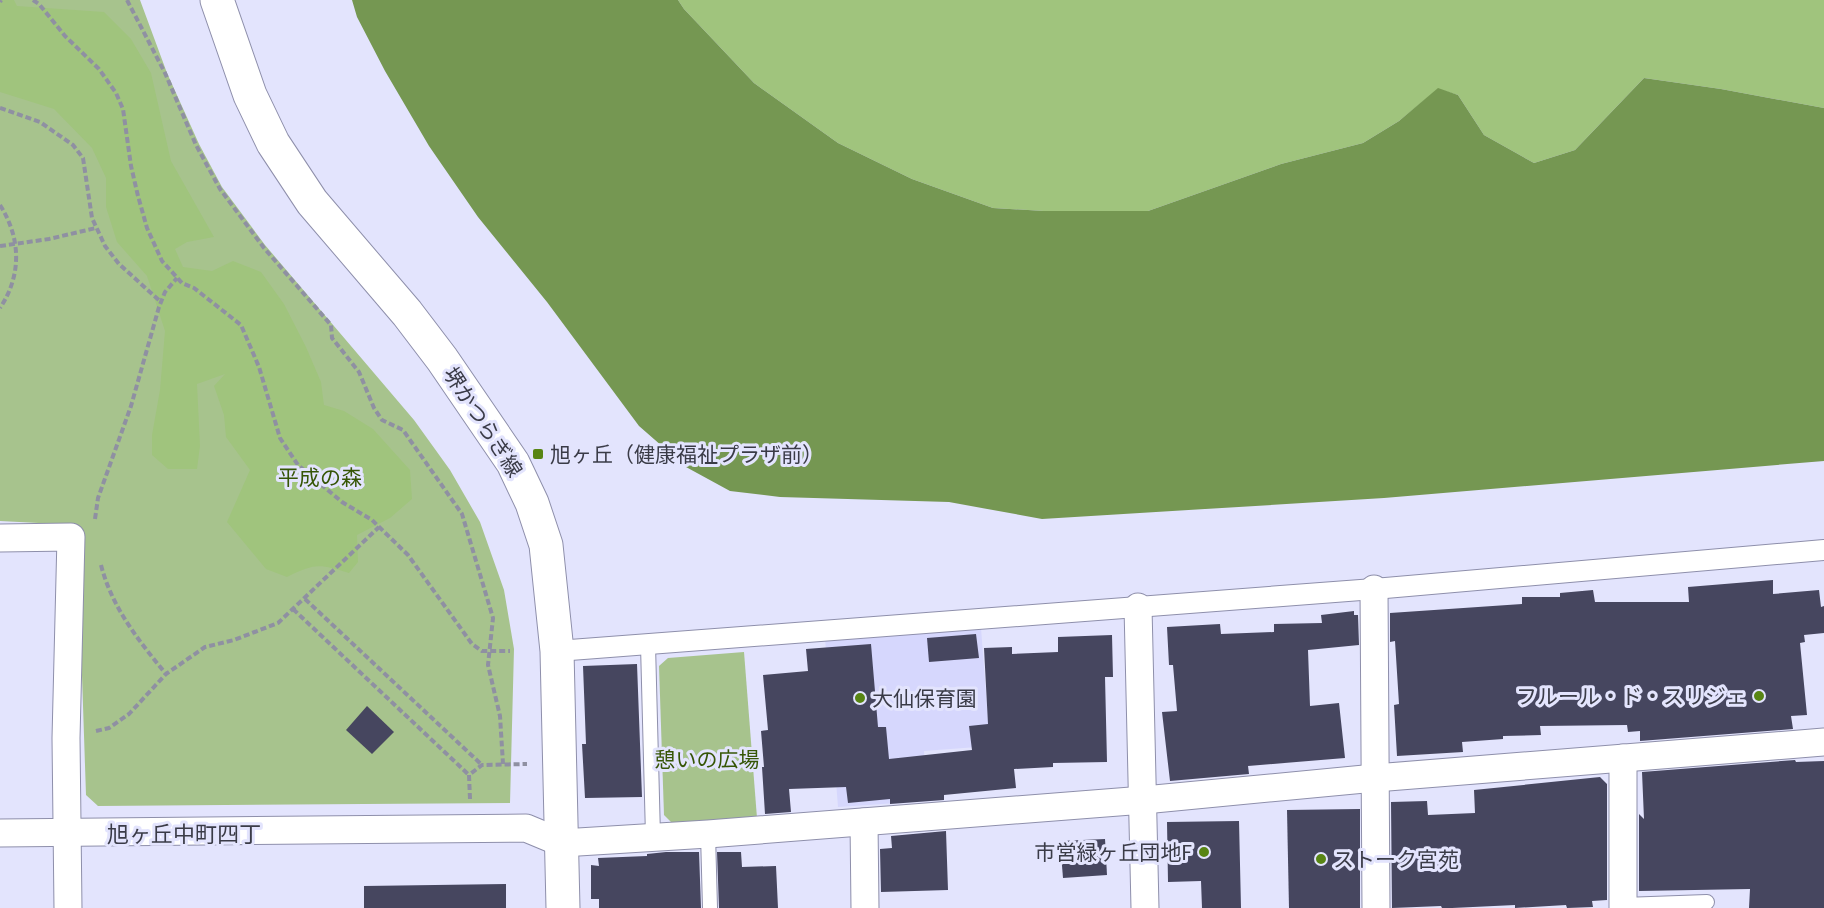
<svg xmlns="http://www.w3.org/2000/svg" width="1824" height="908" viewBox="0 0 1824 908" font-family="Poppins,'Noto Sans JP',sans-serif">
<rect width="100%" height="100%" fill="#e3e4fd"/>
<polygon fill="#d6d7fd" points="981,628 990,746 924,751 927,801 838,807 825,638"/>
<g fill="#a7c38d">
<polygon points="0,0 140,0 167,73 199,144 222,187 265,245 414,420 450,470 480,522 504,590 514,649 510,803 98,806 86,795 77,525 0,521"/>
<polygon points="744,652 757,818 673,824 664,815 659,666 668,658"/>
</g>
<g fill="#a0c47d">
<path d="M0,0H14L17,6L104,12L131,39L151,73L171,161L214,237L187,242L175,249L183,267L212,271L233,261L261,272L284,304L306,347L321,382L324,405L344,411L373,429L410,470L412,499L390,518L357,535L358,562L349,573C319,564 316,563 287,577L266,569L227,522L250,470L226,437L224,415L214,386L225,374L197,384L200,446L197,469H168L152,455V435L160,390L165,331L147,276L117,242L106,207V178L92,148L54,109L0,92Z"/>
<polygon points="678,0 1824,0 1824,108 1721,89 1644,78 1575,150 1534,163 1484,135 1458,95 1438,89 1399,121 1363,143 1281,164 1148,211 1044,211 993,208 912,179 838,143 754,83 684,9"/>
</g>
<polygon fill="#759752" points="352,0 678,0 684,9 754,83 838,143 912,179 993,208 1044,211 1148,211 1281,164 1363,143 1399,121 1438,88 1458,95 1484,135 1534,163 1575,150 1644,78 1721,89 1824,108 1824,461 1384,498 1042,519 949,502 780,497 730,491 686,467 639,426 547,302 478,217 429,146 385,71 357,17"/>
<g fill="#46465f">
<polygon points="1773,580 1773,594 1819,590 1821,607 1824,606 1824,633 1804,635 1805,642 1800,643 1807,715 1791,716 1793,729 1640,741 1640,731 1628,732 1627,725 1540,726 1541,735 1503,736 1503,739 1462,742 1463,752 1397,756 1394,705 1399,704 1395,641 1390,642 1390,613 1522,604 1522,597 1560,597 1560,593 1593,590 1595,602 1689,602 1688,587"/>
<polygon points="1354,611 1354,615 1358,615 1359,645 1308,650 1310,706 1339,703 1345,758 1248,766 1249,774 1170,781 1162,712 1177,711 1173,665 1169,665 1167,627 1220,624 1221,634 1274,632 1274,624 1322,623 1321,615"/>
<polygon points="976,634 979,658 929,662 927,638"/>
<polygon points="1112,635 1113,677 1105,677 1107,762 1053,763 1053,767 1014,769 1016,788 944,795 944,800 890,804 890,799 848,803 846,787 789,789 791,812 765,814 762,767 764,767 761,731 768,730 763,675 808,671 806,649 871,644 878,727 886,727 889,759 972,750 969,726 988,724 984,648 1012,647 1012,654 1058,652 1058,637"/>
<polygon points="637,664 642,797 585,798 582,744 586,744 583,666"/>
<polygon points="367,706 394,732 372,754 346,730"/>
<polygon points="1795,760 1796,762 1824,761 1824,908 1749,908 1750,889 1639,891 1639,814 1644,819 1642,772"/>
<polygon points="1600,777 1607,784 1607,900 1592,901 1593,907 1567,908 1566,905 1515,908 1515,905 1452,908 1442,908 1441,906 1392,908 1391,802 1427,801 1428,815 1475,813 1474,790"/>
<polygon points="1360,809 1360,908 1289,908 1287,810"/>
<polygon points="1239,821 1241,908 1202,908 1201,881 1168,882 1167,822"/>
<polygon points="946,831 948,890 881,892 880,849 892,848 891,836"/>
<polygon points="1105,839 1107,875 1063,878 1060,841"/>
<polygon points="666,852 699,852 701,908 599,908 599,899 591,899 591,865 599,866 598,858 647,856 647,854"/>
<polygon points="717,852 741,852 742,867 776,866 778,908 719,908"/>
<polygon points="506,884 506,908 364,908 364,886"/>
</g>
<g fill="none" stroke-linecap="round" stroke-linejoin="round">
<g stroke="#8e8fab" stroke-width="16">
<g id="service">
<polyline points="648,645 653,836"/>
<polyline points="708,834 710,908"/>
<polyline points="1623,905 1707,902"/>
</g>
</g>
<g stroke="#8e8fab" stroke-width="22">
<polyline id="pedestrian" points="557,651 1374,589 1824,550"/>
</g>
<g stroke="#8e8fab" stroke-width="29">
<g id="minor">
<polyline points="0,538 71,537 66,738 68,908"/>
<polyline points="1374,589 1376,908"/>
<polyline points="1138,607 1145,908"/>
<polyline points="1623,758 1623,908"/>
<polyline points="864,822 865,908"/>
<polyline points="0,833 526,828 562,843 708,834 1144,800 1375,778 1824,742"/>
</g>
</g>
<g stroke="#8e8fab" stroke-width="35">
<polyline id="primary" points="217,0 250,95 273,143 312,202 407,313 442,359 513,463 532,503 546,545 557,651 563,908"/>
</g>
<g stroke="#8f90a2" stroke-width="4" stroke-dasharray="6 3" stroke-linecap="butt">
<polyline points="33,0 39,4 65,36 99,69 116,93 123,109 131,166 138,196 147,228 162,261 182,283 194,288 241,325 259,367 280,438 298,465 342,502 372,520 408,555 472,644 482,651 510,651"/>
<polyline points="127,0 165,73 196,145 220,189 264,248 331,325 332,338 359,372 374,408 382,420 403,430 462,514 493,618 488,665 500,716 503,764"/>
<polyline points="0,2 1,0"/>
<polyline points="0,108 40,122 73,145 83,158 92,218 105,246 119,264 161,302"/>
<path d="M0,205C21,238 22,275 0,308"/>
<polyline points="0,246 49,239 96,228"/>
<polyline points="95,519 98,498 131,406 159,307 165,292 177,278"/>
<path d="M101,565C112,608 139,641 166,674"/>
<polyline points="305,599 482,765"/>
<polyline points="293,609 469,775"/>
<polyline points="96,731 109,728 129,714 166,674 205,647 234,640 278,623 379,527"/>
<polyline points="470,799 469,775 482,765 527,764"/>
</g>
<use href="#service" stroke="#fff" stroke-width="14"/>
<use href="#pedestrian" stroke="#fff" stroke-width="20"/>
<use href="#minor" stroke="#fff" stroke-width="27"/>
<use href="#primary" stroke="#fff" stroke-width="33"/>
</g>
<g fill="#588514" stroke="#e3e4fd" stroke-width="2">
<rect x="532" y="448" width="12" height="12" rx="3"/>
<circle cx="1759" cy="696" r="6"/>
<circle cx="860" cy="698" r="6"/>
<circle cx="1204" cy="852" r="6"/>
<circle cx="1321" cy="859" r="6"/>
</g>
<g text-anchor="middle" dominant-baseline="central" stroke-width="6" stroke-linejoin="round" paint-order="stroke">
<g font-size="21" fill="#3a3b47" stroke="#e3e4fd">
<text transform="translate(483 422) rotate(57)">堺かつらぎ線</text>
</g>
<g font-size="21" fill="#3a3b47" stroke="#e3e4fd" text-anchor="start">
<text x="550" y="454">旭ヶ丘（健康福祉プラザ前）</text>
<text x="1747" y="696" text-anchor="end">フルール・ド・スリジェ</text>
<text x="872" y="698">大仙保育園</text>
<text x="1192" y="852" text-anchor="end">市営緑ヶ丘団地F</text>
<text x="1333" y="859">ストーク宮苑</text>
</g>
<g font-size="21" fill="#365506" stroke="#e3e4fd">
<text x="320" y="477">平成の森</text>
<text x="707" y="759">憩いの広場</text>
</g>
<g font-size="22" fill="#3a3b47" stroke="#e3e4fd">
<text x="184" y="834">旭ヶ丘中町四丁</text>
</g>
</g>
</svg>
